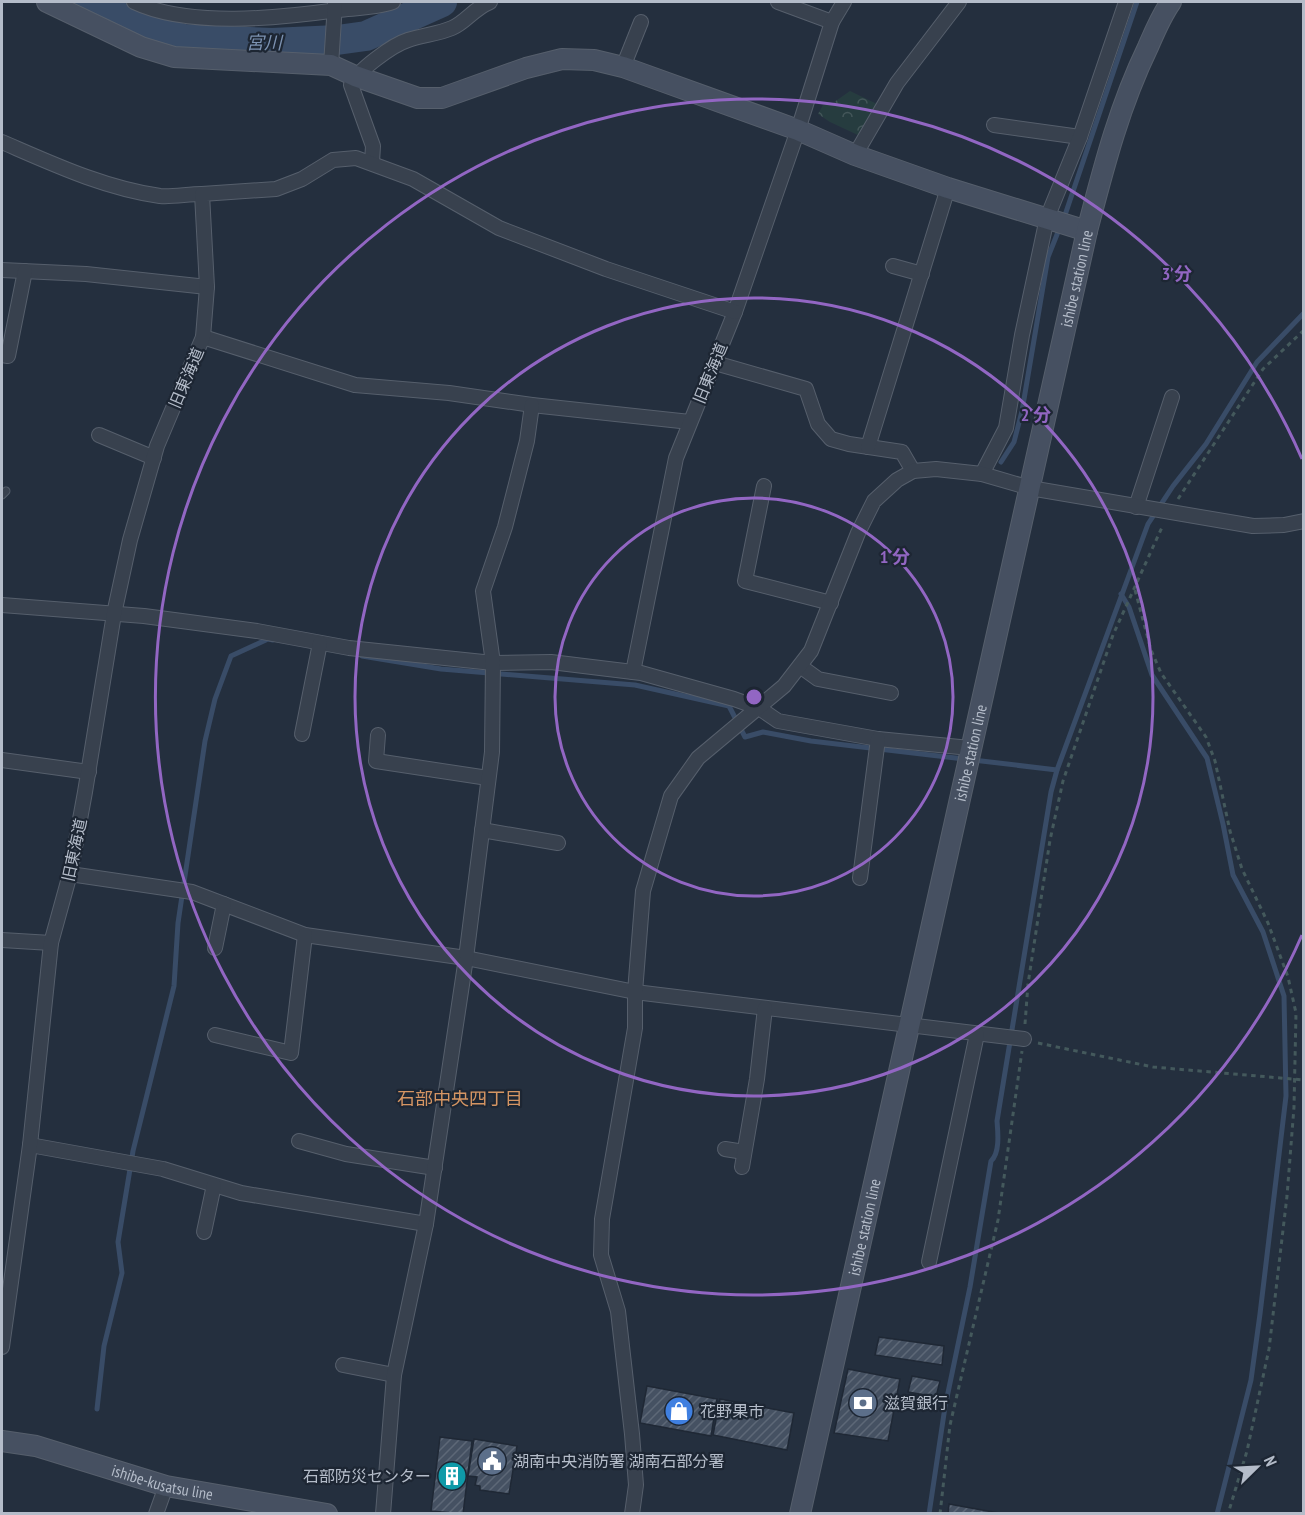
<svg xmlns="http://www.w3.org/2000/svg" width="1305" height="1515" viewBox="0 0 1305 1515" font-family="'PT Sans Narrow','Noto Sans JP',sans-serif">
<defs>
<pattern id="forest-crowns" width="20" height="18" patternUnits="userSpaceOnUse" patternTransform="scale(1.5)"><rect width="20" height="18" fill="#263c3f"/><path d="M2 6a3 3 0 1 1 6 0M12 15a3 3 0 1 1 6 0" fill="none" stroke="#435659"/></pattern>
<pattern id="building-hatch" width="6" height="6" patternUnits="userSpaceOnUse" patternTransform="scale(1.5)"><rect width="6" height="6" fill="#455162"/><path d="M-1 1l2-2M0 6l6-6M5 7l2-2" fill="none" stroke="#5d6877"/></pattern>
</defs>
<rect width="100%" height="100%" fill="#242f3e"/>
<polygon fill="url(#forest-crowns)" points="850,91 879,105 860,136 830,122 818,114 823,105 830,105"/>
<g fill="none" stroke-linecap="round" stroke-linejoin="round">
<g stroke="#394c67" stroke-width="5">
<polyline points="1064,218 1137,2"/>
<polyline points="1001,462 1014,442 1022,411 1048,257 1060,227"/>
<polyline points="1121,594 1129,607 1152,675 1207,758 1223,824 1233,875 1263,932 1284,996 1286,1096 1260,1314 1251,1380 1217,1514"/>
<polyline points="362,656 441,669 635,685 729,706 745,737 763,732 811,741 964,759"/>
<polyline points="973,760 1057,770"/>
<polyline points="97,1409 104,1346 122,1273 118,1242 133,1151 174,986 178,923 205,741 215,699 231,656 268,639 273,640"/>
<path d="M929,1514L945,1407L970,1287L991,1161C1000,1153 998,1133 997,1121L1051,792L1057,770L1148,524L1173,486L1206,444L1257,362L1304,313"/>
</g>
<polyline stroke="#394c67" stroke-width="30" points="85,2 146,28 183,39 272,43 337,40 366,36 442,2"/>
</g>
<g fill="url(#building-hatch)" stroke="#1f2835" stroke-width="1.5">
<polygon points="879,1337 944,1346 942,1365 875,1355"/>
<polygon points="848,1369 900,1379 888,1441 834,1433"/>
<polygon points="912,1376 940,1381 936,1397 908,1392"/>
<polygon points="647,1386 717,1399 711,1436 640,1423"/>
<polygon points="720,1399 794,1413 787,1450 713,1435"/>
<polygon points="440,1437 472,1441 463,1514 431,1511"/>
<polygon points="474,1439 517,1446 509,1494 480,1490 480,1486 475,1485 477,1477 468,1476"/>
<polygon points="949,1504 1004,1514 948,1514"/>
</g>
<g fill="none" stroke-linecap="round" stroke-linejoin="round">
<g stroke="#565f6c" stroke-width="9">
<polyline id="lane" points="2,495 6,491"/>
</g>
<g stroke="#565f6c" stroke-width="16">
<g id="street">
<path d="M134,2C189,28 279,18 338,10C356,8 376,8 393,2"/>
<polyline points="778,2 832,22"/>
<polyline points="331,65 335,4"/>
<polyline points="623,67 641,22"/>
<polyline points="994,125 1080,137"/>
<path d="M2,142C53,164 104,188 160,196C173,197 188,194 202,194"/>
<polyline points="855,155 897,83 959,2"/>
<path d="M372,162L373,146L351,85C357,71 392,45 408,40C423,35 438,34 452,28C466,22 473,9 490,2"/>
<polyline points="893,266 922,274"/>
<polyline points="2,270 86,274 207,287"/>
<polyline points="203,337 355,385 449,393 532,405 690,422"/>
<polyline points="2,355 8,356 25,271"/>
<polyline points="715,363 806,389 818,424 831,439 849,444 902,452 913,471"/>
<polyline points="99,435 154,458"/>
<polyline points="868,447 948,188"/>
<polyline points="982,474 1006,428 1022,335 1047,218 1080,137 1126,2"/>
<polyline points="764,486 745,581 831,603"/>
<polyline points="1136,507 1172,397"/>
<polyline points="2,605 144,616 257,631 349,648 493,663 551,662 641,673 734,699 759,708 778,721 878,739 970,748"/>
<polyline points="800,666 818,679 891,693"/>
<polyline points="633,672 676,458 735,312 798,130 832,22 844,2"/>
<polyline points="302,734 320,643"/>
<polyline points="378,735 376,761 488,778"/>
<polyline points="2,760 89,772"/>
<polyline points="482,830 558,843"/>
<polyline points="70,874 192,892 305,935 466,958 635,992 1024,1039"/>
<polyline points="860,878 878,739"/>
<polyline points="2,940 51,943"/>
<polyline points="215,948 224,904"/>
<polyline points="215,1035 291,1053 305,935"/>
<polyline points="299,1141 346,1154 435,1168"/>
<polyline points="30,1145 163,1169 241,1193 426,1224"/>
<polyline points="725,1149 744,1152"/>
<polyline points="742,1167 757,1079 765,1008"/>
<polyline points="204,1232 214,1185"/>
<polyline points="929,1262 977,1034"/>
<polyline points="2,1347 30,1145 51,943 70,874 85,792 114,614 130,540 157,446 203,337 207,287 202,194 276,189 302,179 333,160 356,158 413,179 499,228 606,269 735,312"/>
<polyline points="343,1365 394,1375"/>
<polyline points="156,1514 166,1486"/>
<polyline points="383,1514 394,1375 426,1224 466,958 492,752 493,663 483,591 505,527 527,441 532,405"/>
<polyline points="632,1514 636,1485 632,1434 618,1311 601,1255 602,1219 635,1028 635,992 643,891 671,796 698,758 784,686 811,651 858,533 874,501 897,480 913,471 936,469 982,474 1030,488 1253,526 1284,525 1304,521"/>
</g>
</g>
<g stroke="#565f6c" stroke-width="22">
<g id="secondary">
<polyline points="47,2 141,47 174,57 331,65 355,76 418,98 442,98 526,68 562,59 594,60 623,67 798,130 855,155 948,188 1087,231"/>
<path id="s1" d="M2,1441L36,1446L166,1486L327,1514"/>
<path id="s2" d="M800,1514L1087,231C1104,166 1119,107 1148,47C1155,31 1161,16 1171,2"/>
</g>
</g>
<g stroke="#44595c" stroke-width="3" stroke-dasharray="4.5 4.5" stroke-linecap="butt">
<polyline points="1178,499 1263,369 1304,330"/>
<polyline points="1135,590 1151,650 1161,673 1206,737 1215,761 1230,831 1242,869 1268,923 1288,977 1296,1013 1294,1107 1287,1196 1269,1349 1247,1451 1228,1514"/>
<polyline points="1025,1024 1028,984 1050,840 1063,781 1113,635 1163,525"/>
<polyline points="1038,1043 1153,1067 1304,1080"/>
<polyline points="940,1514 950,1425 998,1220 1022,1051"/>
</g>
<use href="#lane" stroke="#38414e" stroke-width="7"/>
<use href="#street" stroke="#38414e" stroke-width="14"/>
<use href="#secondary" stroke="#465061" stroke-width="20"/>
</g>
<g fill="none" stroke="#9266c3" stroke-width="3">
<circle cx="754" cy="697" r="199"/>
<circle cx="754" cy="697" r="399"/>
<path d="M1302 935A598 598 0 1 1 1302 459"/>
</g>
<defs>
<g id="bank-disc" transform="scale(1.5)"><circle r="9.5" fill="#5c6f8a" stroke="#1d2633"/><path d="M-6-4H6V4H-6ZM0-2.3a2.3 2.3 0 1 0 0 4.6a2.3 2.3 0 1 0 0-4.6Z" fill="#fff"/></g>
<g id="shop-disc" transform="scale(1.5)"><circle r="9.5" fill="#3f7fe0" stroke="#1d2633"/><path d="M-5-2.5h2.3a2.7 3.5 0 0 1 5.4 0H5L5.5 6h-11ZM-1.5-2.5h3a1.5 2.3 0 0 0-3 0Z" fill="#fff"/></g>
<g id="civic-disc" transform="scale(1.5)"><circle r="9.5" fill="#5c6f8a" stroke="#1d2633"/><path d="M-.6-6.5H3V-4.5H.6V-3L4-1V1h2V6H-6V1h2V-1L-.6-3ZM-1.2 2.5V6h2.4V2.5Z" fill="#fff"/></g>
<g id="building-disc" transform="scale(1.5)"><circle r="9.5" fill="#0f9aa8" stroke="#1d2633"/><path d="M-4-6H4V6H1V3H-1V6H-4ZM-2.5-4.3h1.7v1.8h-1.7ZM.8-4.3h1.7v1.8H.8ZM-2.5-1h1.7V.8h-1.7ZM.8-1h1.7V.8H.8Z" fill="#fff"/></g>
</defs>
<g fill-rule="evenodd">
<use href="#bank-disc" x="863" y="1403"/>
<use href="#shop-disc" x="679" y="1411"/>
<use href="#civic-disc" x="492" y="1461"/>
<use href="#building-disc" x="452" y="1476"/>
</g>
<g text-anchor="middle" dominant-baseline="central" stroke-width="4.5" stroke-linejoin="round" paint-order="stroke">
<g font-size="16" fill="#b4bcc9" stroke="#1d2633">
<text stroke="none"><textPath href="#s2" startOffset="1266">ishibe station line</textPath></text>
<text transform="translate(710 373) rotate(-68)">旧東海道</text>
<text transform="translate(186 378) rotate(-67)">旧東海道</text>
<text stroke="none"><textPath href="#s2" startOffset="780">ishibe station line</textPath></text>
<text transform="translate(74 850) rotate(-78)">旧東海道</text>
<text stroke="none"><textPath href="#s2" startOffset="294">ishibe station line</textPath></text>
<text stroke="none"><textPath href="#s1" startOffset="166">ishibe-kusatsu line</textPath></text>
</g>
<g font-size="16" fill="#b4bcc9" stroke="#1d2633" text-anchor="start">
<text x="884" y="1403">滋賀銀行</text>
<text x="700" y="1411">花野果市</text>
<text x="513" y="1461">湖南中央消防署 湖南石部分署</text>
<text x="431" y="1476" text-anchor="end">石部防災センター</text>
</g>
<g font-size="18" font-style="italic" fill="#7c92b1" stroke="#1d2633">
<text x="264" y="42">宮川</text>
</g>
<g font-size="18" fill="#d59563" stroke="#1d2633">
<text x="460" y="1098">石部中央四丁目</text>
</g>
</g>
<circle cx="754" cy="697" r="9" fill="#9266c3" stroke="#1d2633" stroke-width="3"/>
<g font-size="18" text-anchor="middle" font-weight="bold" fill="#9266c3" stroke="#1d2633" stroke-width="4.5" stroke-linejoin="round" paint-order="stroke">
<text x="1177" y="280">3 分</text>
<text x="1036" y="421">2 分</text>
<text x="895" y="563">1 分</text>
</g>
<rect width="1305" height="1515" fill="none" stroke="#b4bcc9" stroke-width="6"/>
<g transform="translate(1257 1467) rotate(66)" stroke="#1d2633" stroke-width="4.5" paint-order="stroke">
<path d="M0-4.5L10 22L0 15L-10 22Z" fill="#b4bcc9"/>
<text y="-9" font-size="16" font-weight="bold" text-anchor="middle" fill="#b4bcc9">N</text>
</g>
</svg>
